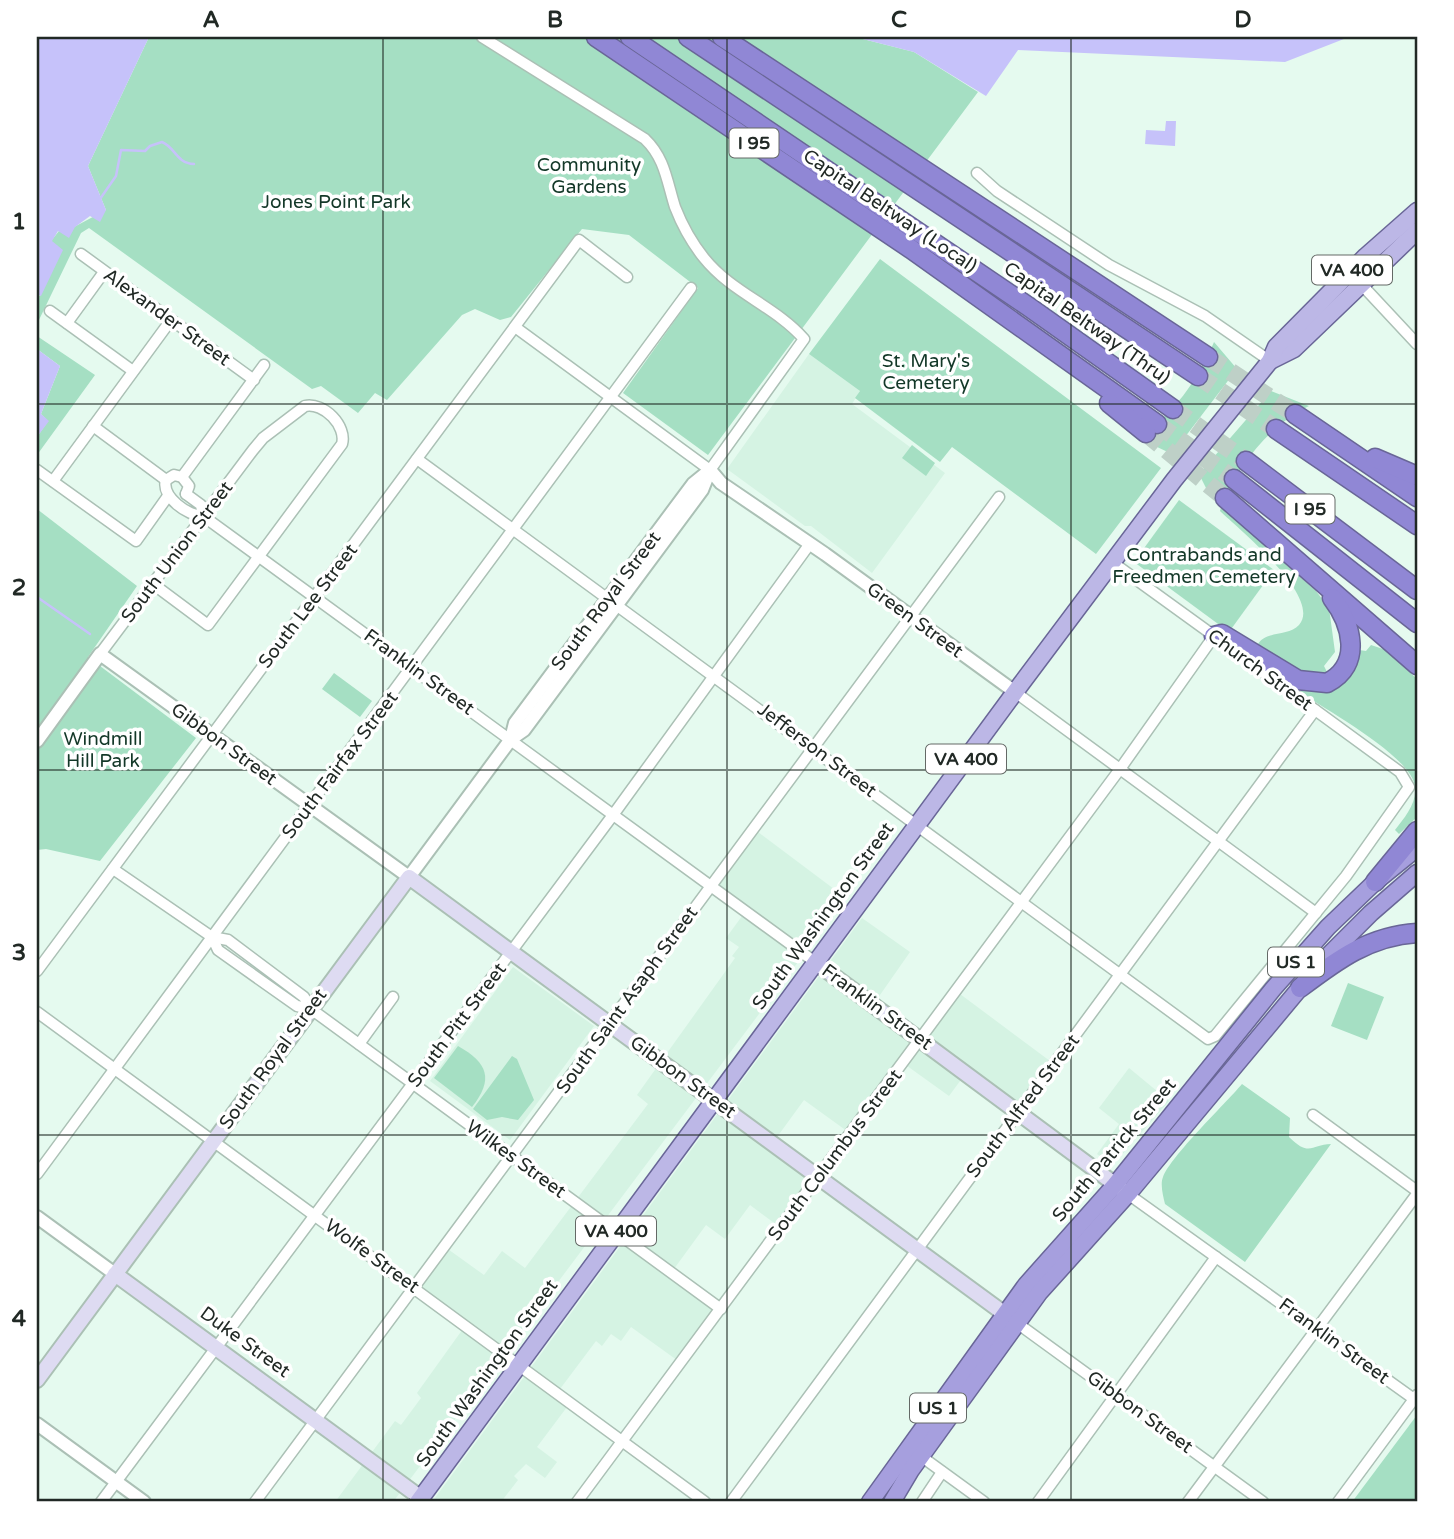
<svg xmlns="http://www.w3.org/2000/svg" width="1454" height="1539" viewBox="0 0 1454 1539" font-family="'Varela Round',sans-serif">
<rect width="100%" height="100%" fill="#e5faef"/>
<g fill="#d5f3e3">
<polygon points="809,354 860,391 852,404 945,473 872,573 811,526 805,526 727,469"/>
<polygon points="754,829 846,898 393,1502 335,1502 395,1421 401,1425 404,1421 421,1398 417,1393 465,1326 414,1288 445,1247 484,1275 502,1251 525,1268 648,1104 637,1095 735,958 732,956 739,947 726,938 745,912 711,887"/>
<polygon points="862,918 910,952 873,1005 920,1040 956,991 1054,1064 1019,1112 966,1073 949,1096 903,1063 851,1134 804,1100 772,1144 819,1178 781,1228 750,1205 725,1239 706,1225 671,1273 720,1310 681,1363 631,1327 621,1341 611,1334 602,1346 596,1341 557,1393 570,1403 537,1447 557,1462 545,1478 526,1464 514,1476 518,1480 501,1502 432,1502"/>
<polygon points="513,967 594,1026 510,1140 430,1081"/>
<polygon points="1129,1068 1169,1101 1113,1165 1097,1154 1119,1124 1099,1108"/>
</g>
<g fill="#a5dfc3">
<polygon points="149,37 855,37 914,52 978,92 708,455 623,393 698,288 629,235 582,229 511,317 500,320 475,309 462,315 387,400 375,393 358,413 321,386 312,389 89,228 81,233 37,324 37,294 40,296 51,241 59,231 74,227 106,210 88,166"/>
<polygon points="880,259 1161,468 1096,554 952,447 940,462 855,398 860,391 809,354"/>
<polygon points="37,336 95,375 37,455 37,437 48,421 41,414 60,366 37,349"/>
<path d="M1214,342L1237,369L1172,454L1138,438C1174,413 1197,382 1214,342Z"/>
<path d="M1271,391L1309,406C1267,427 1239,465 1221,507L1316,591L1329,608L1335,652L1324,666L1328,674L1323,678L1297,672L1257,646C1264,630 1288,637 1299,625C1323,598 1239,529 1220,511L1221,507L1209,494L1199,474Z"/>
<polygon points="912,445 935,463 926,476 902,458"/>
<polygon points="1179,500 1274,570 1229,632 1134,562"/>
<polygon points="37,509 137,586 88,657 196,738 100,861 46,849 37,850"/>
<path d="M1371,645L1386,650L1417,679V817L1399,834L1395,830C1404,818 1417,804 1415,787C1413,757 1323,708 1298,691L1325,689L1359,650L1366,651Z"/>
<polygon points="334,673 372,701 360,717 322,689"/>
<polygon points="1348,983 1384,997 1367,1040 1331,1026"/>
<path d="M458,1046C488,1063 494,1079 472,1107L434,1078Z"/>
<polygon points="512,1056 517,1059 534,1100 518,1120 502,1117 487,1120 473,1109"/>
<path d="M1242,1084L1290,1118L1289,1137C1310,1158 1312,1144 1331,1144L1245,1262L1165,1204C1163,1196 1160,1184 1163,1177C1171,1156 1225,1104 1242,1084Z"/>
<polygon points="1417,1415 1417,1502 1352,1502"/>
</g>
<g fill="#c6c2fa">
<polygon points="37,37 149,37 88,166 106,210 100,222 90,216 75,227 69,238 58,231 52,241 63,250 41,296 37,294"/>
<polygon points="855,37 1349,37 1285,62 1018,50 986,96 914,52"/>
<polygon points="1166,121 1176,121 1175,146 1145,144 1146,130 1165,131"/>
<polygon points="37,349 60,366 41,414 49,421 37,437"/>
</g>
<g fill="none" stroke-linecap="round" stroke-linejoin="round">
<g stroke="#c6c2fa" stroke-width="2.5">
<path d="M100,199L116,176L121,150L145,151L150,146L162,142C176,148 176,163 194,164"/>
<polyline points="37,597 90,634"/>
</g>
<g stroke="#bed0c7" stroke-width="18" stroke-dasharray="18 9" stroke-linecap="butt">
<polyline points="1208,357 1295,414"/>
<polyline points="1198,376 1276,429"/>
<polyline points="1173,409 1246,461"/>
<polyline points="1157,424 1234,479"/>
<polyline points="1146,433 1225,498"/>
</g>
<g stroke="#abc0b5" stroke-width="13">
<g id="minor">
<path d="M482,37L645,139C665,158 667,182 675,207C682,225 692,243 704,258C732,293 775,306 804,339L710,470L515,327"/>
<polyline points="977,173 997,191 1109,265 1205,316 1270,361"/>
<polyline points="81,254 254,380"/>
<polyline points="1361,284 1417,344"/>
<polyline points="50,311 133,371"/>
<polyline points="67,323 104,272"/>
<polyline points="93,426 166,480"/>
<polyline points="417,459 1208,1039 1215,1036 1346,876 1409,787 1400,772 1229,647"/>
<polyline points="37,470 136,541 168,496"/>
<polyline points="182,477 264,365"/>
<path d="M166,480C161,497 188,516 203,516L201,505L186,494"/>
<polyline points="166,480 174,475 182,477 189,486 186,494"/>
<polyline points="53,481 171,320"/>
<polyline points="203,516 815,962"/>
<polyline points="1112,562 1217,638"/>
<path d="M100,654L253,450L263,438L305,406C324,402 347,426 342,444L208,625L153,584"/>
<polyline points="1015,692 1316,913"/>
<polyline points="113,869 212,937 228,940 304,997 311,1009 721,1309"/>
<polyline points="212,937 218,950 297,1006 311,1009"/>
<polyline points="37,971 579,240 627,277"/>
<polyline points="37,1012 705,1502"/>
<polyline points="359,1044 393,997"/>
<polyline points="1313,1115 1417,1191"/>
<polyline points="37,1174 691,288"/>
<polyline points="1128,1194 1414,1399"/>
<polyline points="1017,1323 1263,1502"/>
<polyline points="918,1454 984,1502"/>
<polyline points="101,1502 613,815 809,545"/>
<polyline points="255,1502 999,497"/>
<polyline points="577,1502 1120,769 1214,636"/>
<polyline points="731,1502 1315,710"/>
<polyline points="922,1502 942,1472"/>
<polyline points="1038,1502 1216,1257"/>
<polyline points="1188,1502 1417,1194"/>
<polyline points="1338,1502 1417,1395"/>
</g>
</g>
<g stroke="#abc0b5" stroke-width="16">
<g id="tertiary">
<polyline points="710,470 721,483 825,554 1015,692"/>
<polyline points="511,739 515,723 693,484 709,471"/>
<polyline points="37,741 100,654 409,877 511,739 524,730 702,490 710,470"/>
<polyline points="37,1217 115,1274"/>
<polyline points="37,1424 144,1502"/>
</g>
</g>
<g stroke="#abc0b5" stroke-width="18">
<g id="secondary">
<polyline points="815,962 1124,1191"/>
<polyline points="115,1274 421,1498"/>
<polyline points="37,1380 409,877 1013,1320"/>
</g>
</g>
<g stroke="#696697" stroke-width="19">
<g id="primary">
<polyline points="1270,361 1294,349 1417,231"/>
<polyline points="418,1502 1021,684 1174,480 1270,361 1276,347 1366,256 1417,211"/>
</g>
</g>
<g stroke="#696697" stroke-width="19">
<g id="trunk">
<polyline points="870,1502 1026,1285 1115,1185 1273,989 1328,927 1375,882 1417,848"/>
<polyline points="892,1502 911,1470 1039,1293 1128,1194 1320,964 1371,913 1417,873"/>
</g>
</g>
<g stroke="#696697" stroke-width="21">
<g id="motorway">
<polyline points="596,37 911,249 1157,424"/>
<polyline points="630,37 1029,307 1173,409"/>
<polyline points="688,37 1198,376"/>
<polyline points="722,37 1208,357"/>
<polyline points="1109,403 1146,433"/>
<polyline points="1295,414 1417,497"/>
<polyline points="1276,429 1417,525"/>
<polyline points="1375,458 1417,476"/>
<polyline points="1246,461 1417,590"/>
<polyline points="1234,479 1417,623"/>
<polyline points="1225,498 1417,665"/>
<path d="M1214,636L1222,634L1298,680L1327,683C1363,665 1352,624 1332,598"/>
<polyline points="1375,882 1417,831"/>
<path d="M1300,988C1337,960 1369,936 1417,933"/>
</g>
</g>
<use href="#minor" stroke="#fff" stroke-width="10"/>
<use href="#tertiary" stroke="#fff" stroke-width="12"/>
<use href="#secondary" stroke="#dedbf2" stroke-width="14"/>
<use href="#primary" stroke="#bcb7e6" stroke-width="16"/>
<use href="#trunk" stroke="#a69fde" stroke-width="16"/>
<use href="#motorway" stroke="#9087d5" stroke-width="18"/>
</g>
<path fill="none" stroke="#212925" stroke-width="2" stroke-opacity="0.55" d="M383,37V1502M727,37V1502M1071,37V1502M37,404H1417M37,770H1417M37,1135H1417"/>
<g text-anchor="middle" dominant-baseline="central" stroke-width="7" stroke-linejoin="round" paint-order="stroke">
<g fill="#fff" stroke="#646966" stroke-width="2">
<rect x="729.5" y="128.5" width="49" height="29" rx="5"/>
<rect x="1312" y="255.5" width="80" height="29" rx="5"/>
<rect x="1285.5" y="494.5" width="49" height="29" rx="5"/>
<rect x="926" y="744.5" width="80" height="29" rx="5"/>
<rect x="1268" y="947.5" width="56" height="29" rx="5"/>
<rect x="576" y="1216.5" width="80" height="29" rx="5"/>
<rect x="910" y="1393.5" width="56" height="29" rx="5"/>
</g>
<g font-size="18" font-weight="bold" fill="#212925">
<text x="754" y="143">I 95</text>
<text x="1352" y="270">VA 400</text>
<text x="1310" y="509">I 95</text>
<text x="966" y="759">VA 400</text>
<text x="1296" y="962">US 1</text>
<text x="616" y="1231">VA 400</text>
<text x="938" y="1408">US 1</text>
</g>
<g font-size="19" fill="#133828" stroke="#fff">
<text x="589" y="165">Community<tspan x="589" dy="22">Gardens</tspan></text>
<text x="336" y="202">Jones Point Park</text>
<text x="926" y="361">St. Mary's<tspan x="926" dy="22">Cemetery</tspan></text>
<text x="1204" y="555">Contrabands and<tspan x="1204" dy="22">Freedmen Cemetery</tspan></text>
<text x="103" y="739">Windmill<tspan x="103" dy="22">Hill Park</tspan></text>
</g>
<g font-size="19" fill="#212925" stroke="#fff">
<text transform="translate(890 211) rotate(34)">Capital Beltway (Local)</text>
<text transform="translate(167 317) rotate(36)">Alexander Street</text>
<text transform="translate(1087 323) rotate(35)">Capital Beltway (Thru)</text>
<text transform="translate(177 552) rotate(-53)">South Union Street</text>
<text transform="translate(606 601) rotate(-53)">South Royal Street</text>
<text transform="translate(308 606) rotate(-53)">South Lee Street</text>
<text transform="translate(915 620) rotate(36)">Green Street</text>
<text transform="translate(1260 670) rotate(36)">Church Street</text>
<text transform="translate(419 672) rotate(36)">Franklin Street</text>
<text transform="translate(224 744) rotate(36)">Gibbon Street</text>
<text transform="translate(817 750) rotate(37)">Jefferson Street</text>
<text transform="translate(340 765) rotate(-53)">South Fairfax Street</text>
<text transform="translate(823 916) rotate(-54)">South Washington Street</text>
<text transform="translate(627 1000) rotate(-54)">South Saint Asaph Street</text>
<text transform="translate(877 1007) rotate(36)">Franklin Street</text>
<text transform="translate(457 1025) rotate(-53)">South Pitt Street</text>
<text transform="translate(273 1059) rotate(-54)">South Royal Street</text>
<text transform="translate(683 1077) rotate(36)">Gibbon Street</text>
<text transform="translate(1023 1106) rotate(-53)">South Alfred Street</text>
<text transform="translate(1114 1150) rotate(-50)">South Patrick Street</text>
<text transform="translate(835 1155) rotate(-53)">South Columbus Street</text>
<text transform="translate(516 1159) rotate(36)">Wilkes Street</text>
<text transform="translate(372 1256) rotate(36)">Wolfe Street</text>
<text transform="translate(1334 1341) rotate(36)">Franklin Street</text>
<text transform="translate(245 1342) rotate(36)">Duke Street</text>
<text transform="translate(487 1373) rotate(-54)">South Washington Street</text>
<text transform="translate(1140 1412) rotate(36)">Gibbon Street</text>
</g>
</g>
<rect width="1454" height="1539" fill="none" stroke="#ffffff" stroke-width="77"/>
<rect x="38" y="38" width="1378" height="1462" fill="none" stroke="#212925" stroke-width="2.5"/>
<g font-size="23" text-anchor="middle" font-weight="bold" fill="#212925">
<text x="211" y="27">A</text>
<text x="555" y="27">B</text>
<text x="899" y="27">C</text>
<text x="1243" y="27">D</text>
<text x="19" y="229">1</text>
<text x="19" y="595">2</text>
<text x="19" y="960">3</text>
<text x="19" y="1326">4</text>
</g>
</svg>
